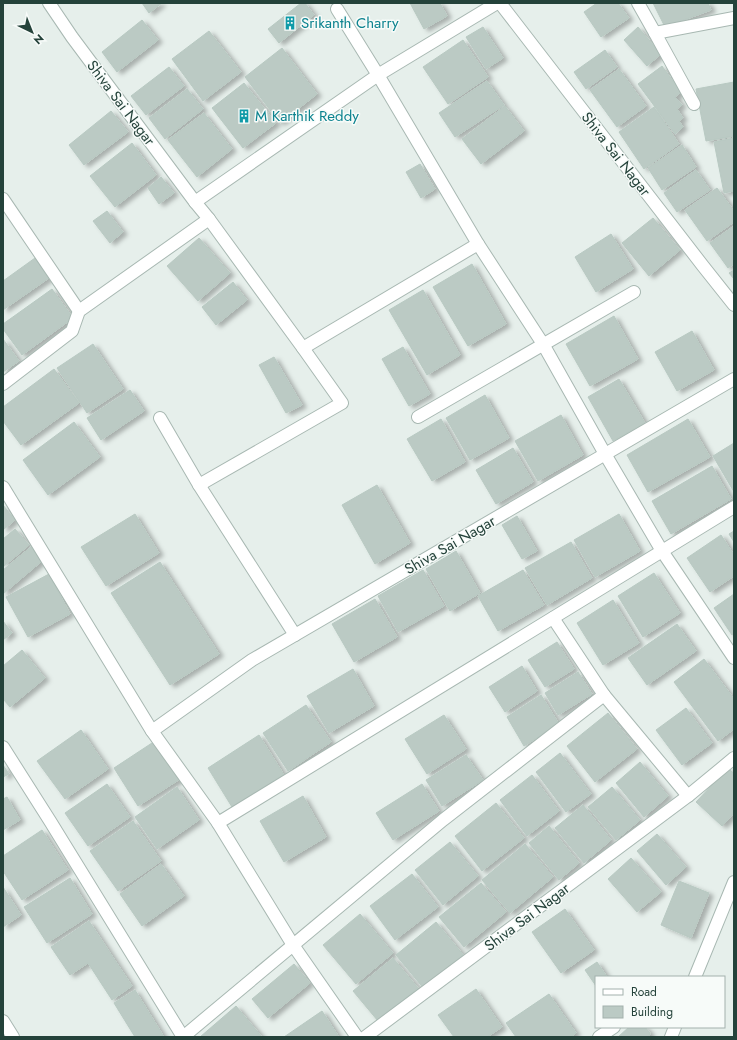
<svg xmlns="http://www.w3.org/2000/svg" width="737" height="1040" viewBox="0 0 737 1040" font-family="Jost,sans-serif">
<defs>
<filter id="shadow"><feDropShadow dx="4.5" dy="2.5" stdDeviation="2" flood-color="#0004"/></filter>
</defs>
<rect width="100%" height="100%" fill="#e6efeb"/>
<g fill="#bbcac4" stroke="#b8c9c2" filter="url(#shadow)">
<polygon points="142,3 162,3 149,13"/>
<polygon points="301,3 305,3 314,15 279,43 268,29"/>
<polygon points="410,3 440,3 447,16 424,29"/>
<polygon points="597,3 618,3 629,18 601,37 584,12"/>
<polygon points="653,3 708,3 711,10 665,27"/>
<polygon points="142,20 158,40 117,72 102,52"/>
<polygon points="483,27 503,58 486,69 466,37"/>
<polygon points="638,27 661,54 647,66 624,40"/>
<polygon points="209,31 241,72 203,101 172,59"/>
<polygon points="463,40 488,77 448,104 423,67"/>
<polygon points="282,48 317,94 280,123 245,77"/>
<polygon points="605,50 617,67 586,89 574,72"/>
<polygon points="662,66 681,92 675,97 682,105 677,109 683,118 679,121 683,127 675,134 638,84"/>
<polygon points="169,67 184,86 146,115 131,96"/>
<polygon points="619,69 646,106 617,127 590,90"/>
<polygon points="487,81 504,105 455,137 439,113"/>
<polygon points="734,82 734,136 706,141 696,89"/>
<polygon points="244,83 276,123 243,148 212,108"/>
<polygon points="187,89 203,109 165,139 149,118"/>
<polygon points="505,106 524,131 481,164 462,139"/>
<polygon points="654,107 679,144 644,169 619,132"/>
<polygon points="111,111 128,132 84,165 69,145"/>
<polygon points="204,113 232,149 197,177 168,140"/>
<polygon points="734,138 734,191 724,193 714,142"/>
<polygon points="132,143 156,175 115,207 90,176"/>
<polygon points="682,145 696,167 662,190 648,168"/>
<polygon points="420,164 435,189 421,198 406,172"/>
<polygon points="696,170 710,190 677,212 664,193"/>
<polygon points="161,177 174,193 159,204 148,188"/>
<polygon points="717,188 734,211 734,222 707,241 685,210"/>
<polygon points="107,211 123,232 110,243 93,221"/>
<polygon points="653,218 680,250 649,276 622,243"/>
<polygon points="734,226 734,264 728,268 710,243"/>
<polygon points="611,234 633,269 596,292 575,257"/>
<polygon points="199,238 230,273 198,301 167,266"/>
<polygon points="35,258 49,278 3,310 3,281"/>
<polygon points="472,264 506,324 468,346 433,287"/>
<polygon points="734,270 734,279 729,273"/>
<polygon points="233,282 247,300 216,325 202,307"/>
<polygon points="52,289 73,318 22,355 3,329 3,324"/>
<polygon points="423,290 460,355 427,375 389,310"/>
<polygon points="614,316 638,359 590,386 566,344"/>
<polygon points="692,331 714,370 677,391 655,352"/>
<polygon points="3,339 19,361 3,372"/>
<polygon points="93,344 123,389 87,413 57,368"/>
<polygon points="403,347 430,394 409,406 382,359"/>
<polygon points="274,357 302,405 286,413 259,365"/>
<polygon points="54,369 79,403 21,445 3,421 3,407"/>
<polygon points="619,379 645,423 613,441 588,397"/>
<polygon points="130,390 144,411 101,440 87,418"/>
<polygon points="485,395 509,438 470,460 446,418"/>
<polygon points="561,415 583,455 538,481 515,441"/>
<polygon points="441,419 465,462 432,481 407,439"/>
<polygon points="688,419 710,457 648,492 627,455"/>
<polygon points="74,422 100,457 48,495 23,460"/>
<polygon points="734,443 734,492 713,456"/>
<polygon points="513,448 533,482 496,504 476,470"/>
<polygon points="712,466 731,499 671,534 652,501"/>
<polygon points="377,485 410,543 375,564 342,505"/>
<polygon points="3,505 15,520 3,530"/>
<polygon points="135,514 159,553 106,586 81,547"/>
<polygon points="619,514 640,551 595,577 574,540"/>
<polygon points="517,516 537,551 522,559 502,525"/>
<polygon points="15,529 29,545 3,567 3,539"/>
<polygon points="734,531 734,542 729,534"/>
<polygon points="721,535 734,555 734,576 710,592 687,558"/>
<polygon points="571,542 592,578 547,605 525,568"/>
<polygon points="31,547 42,561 3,594 3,570"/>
<polygon points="456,551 480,593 450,611 426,569"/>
<polygon points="160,562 219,654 170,685 111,593"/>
<polygon points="423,570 444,606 398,632 378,596"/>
<polygon points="523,570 544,605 498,631 478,596"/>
<polygon points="654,573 680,613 643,637 618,596"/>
<polygon points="49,574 70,614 28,637 6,597"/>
<polygon points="734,594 734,634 732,635 714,608"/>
<polygon points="375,599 397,637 354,662 332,624"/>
<polygon points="613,600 639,643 603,665 577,623"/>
<polygon points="3,621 12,633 3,640"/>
<polygon points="677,624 696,651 647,685 628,658"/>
<polygon points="557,642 574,669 545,687 528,660"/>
<polygon points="22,650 45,678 10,707 3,699 3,666"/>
<polygon points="704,659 734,699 734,729 718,741 674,682"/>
<polygon points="522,666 537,691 505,712 489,687"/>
<polygon points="353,669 374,706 329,733 307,696"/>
<polygon points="578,672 592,694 558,715 545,693"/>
<polygon points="541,695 559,724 524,746 507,717"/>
<polygon points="306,705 331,742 288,771 263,733"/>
<polygon points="686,708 712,743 682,765 656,730"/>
<polygon points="608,713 637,749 595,782 567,746"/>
<polygon points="444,715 466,749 427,774 405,739"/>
<polygon points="81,730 108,769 65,799 37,761"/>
<polygon points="259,735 284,775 232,807 208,768"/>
<polygon points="155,741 180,779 138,806 114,768"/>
<polygon points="560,753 591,794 566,812 536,772"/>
<polygon points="466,755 483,780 442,806 426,780"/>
<polygon points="640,762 668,796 644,817 616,783"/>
<polygon points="3,765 9,774 3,777"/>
<polygon points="728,768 734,774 734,799 732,801 734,803 734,813 722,826 696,802"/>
<polygon points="532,775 559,811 527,836 500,800"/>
<polygon points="107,784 130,817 88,846 65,813"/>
<polygon points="422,784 439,811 393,840 376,813"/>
<polygon points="177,787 199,820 157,849 135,817"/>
<polygon points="612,787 640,820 616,840 588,807"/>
<polygon points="303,796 326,837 284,862 260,821"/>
<polygon points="7,797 20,820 3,830 3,799"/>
<polygon points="496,803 524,838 482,871 455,836"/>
<polygon points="583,805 611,840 584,863 555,828"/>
<polygon points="133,821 161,861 118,891 90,851"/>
<polygon points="549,826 579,863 559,880 529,843"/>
<polygon points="42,830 68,870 22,900 3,871 3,856"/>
<polygon points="657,834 686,867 666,885 637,851"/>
<polygon points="450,842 478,876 443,905 415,870"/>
<polygon points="525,844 553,877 510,913 482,880"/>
<polygon points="631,858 661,892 637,912 608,879"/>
<polygon points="161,864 184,896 142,926 120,894"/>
<polygon points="412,874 438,907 395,940 370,906"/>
<polygon points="70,878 92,914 47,943 24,907"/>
<polygon points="679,881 709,893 691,938 661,925"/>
<polygon points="481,883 506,912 464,947 439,917"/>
<polygon points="3,887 21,915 3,927"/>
<polygon points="565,909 594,950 561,973 532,932"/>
<polygon points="360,914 393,953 356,984 323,945"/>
<polygon points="89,921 132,986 112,1000 88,963 70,975 51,947"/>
<polygon points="436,922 465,957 425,990 396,955"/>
<polygon points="393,958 418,988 378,1021 353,991"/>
<polygon points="597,962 607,977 596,977 596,986 585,970"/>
<polygon points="294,964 310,983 268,1018 252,999"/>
<polygon points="476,989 502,1027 487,1037 454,1037 438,1015"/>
<polygon points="135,990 164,1037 135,1037 114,1003"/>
<polygon points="549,994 576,1033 571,1037 516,1037 506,1023"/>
<polygon points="236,1006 262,1037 200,1037"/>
<polygon points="322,1011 339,1037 284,1037"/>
<polygon points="629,1027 645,1027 650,1033 649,1037 618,1037"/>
</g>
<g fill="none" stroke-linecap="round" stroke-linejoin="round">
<g stroke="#a8b8b2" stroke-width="14">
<g id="minor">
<polyline points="49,3 72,37 195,202 209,219 303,348 342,403 199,485"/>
<polyline points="500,3 703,266 734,305"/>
<polyline points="638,3 655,33"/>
<polyline points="337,9 378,75 478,244 543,344 605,454 662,551 734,658"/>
<polyline points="694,104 655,33 734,18"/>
<polyline points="3,199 79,311"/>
<polyline points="195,202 378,75 497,3"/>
<polyline points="303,348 478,244"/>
<polyline points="3,384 72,331 79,311 209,219"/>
<polyline points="418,417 634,292"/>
<polyline points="160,418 199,485 295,635"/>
<polyline points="3,487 152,731 218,823 293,945 357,1037"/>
<polyline points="553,618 604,695 688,796"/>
<polyline points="152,731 252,660 734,379"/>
<polyline points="3,747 50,821 183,1037"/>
<polyline points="218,823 734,507"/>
<polyline points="695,977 734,882"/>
<polyline points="3,1021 13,1037"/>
<polyline points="183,1037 443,820 604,695"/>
<polyline points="365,1037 688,796 734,758"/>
<polyline points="599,1037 614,1027"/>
<polyline points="671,1037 675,1027"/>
</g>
</g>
<use href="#minor" stroke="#fff" stroke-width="12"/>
</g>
<defs>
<g id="building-bare" transform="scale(1.08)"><path d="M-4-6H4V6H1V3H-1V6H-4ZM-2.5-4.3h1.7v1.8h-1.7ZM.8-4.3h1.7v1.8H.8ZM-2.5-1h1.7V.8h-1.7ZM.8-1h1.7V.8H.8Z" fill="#0f9aa8" stroke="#f7fbf9" stroke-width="2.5" paint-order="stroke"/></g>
</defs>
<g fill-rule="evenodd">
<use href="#building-bare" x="290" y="23"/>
<use href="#building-bare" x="244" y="116"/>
</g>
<g text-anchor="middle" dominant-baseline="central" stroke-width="3" stroke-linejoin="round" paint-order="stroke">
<g font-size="15" fill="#0d838f" stroke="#f7fbf9" text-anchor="start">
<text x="301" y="23">Srikanth Charry</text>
<text x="255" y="116">M Karthik Reddy</text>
</g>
<g font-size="15" fill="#24423a" stroke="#f7fbf9">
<text transform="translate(121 103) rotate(53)">Shiva Sai Nagar</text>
<text transform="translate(616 154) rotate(52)">Shiva Sai Nagar</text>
<text transform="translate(450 545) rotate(-30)">Shiva Sai Nagar</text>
<text transform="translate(527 917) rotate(-37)">Shiva Sai Nagar</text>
</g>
</g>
<rect width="737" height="1040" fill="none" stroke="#24423a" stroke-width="8"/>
<rect x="595" y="976" width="130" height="52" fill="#f7fbf9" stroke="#a3b1ad"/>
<rect x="603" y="989" width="20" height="6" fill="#ffffff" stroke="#a3b1ad"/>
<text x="631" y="996" font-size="12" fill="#24423a">Road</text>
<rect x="603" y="1006" width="20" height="12" fill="#bbcac4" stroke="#a3b1ad"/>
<text x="631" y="1016" font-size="12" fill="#24423a">Building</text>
<g transform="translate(32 32) rotate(137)" stroke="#f7fbf9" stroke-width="3" paint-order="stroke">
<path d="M0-3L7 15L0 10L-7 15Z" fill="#24423a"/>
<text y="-6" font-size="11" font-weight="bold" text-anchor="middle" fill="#24423a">N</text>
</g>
</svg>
